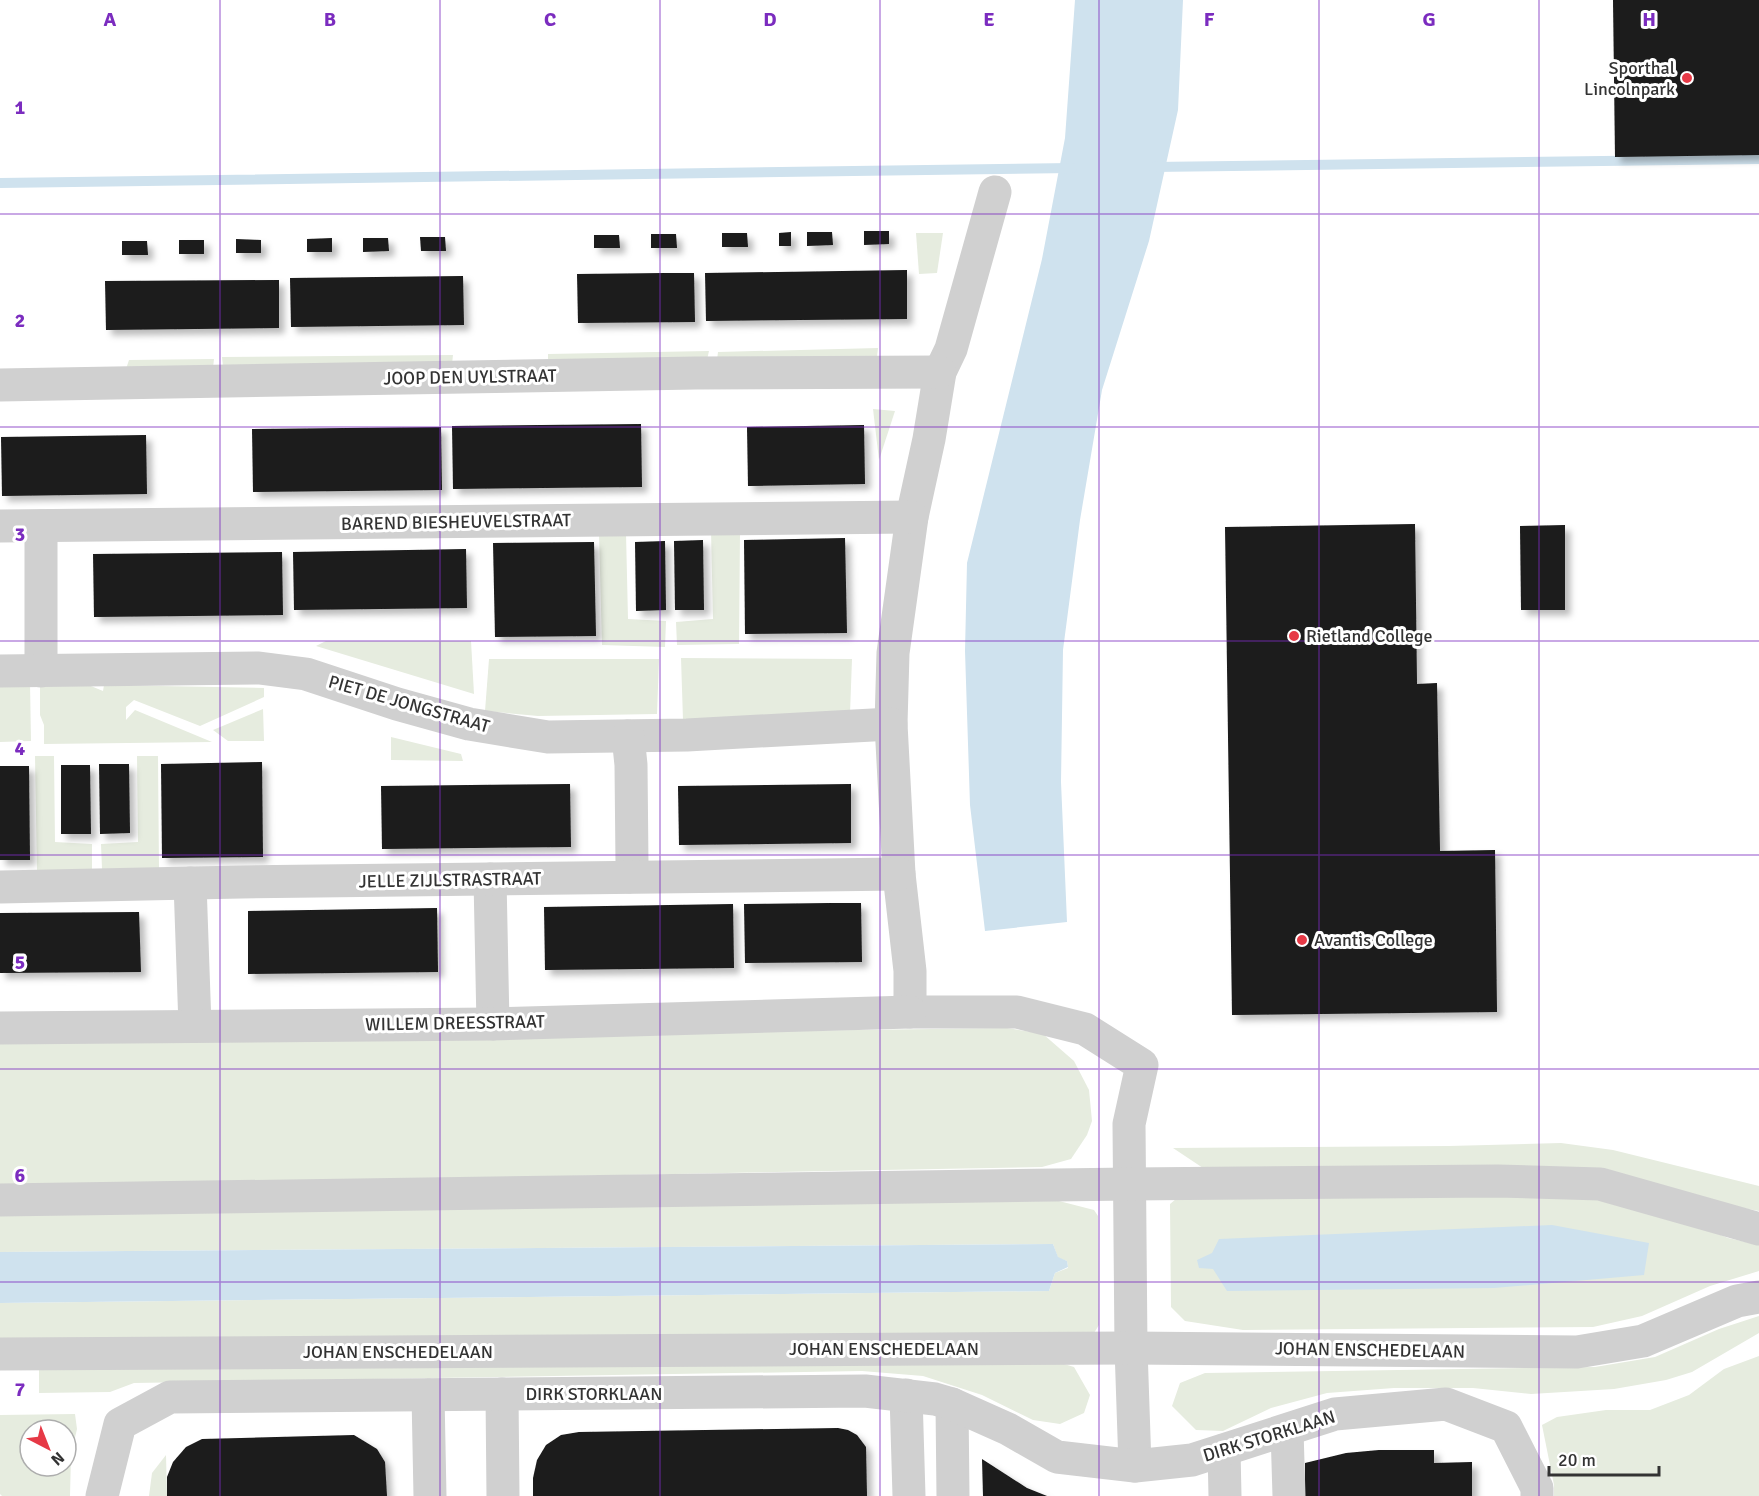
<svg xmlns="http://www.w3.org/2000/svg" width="1759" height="1496" viewBox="0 0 1759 1496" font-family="Signika,sans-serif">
<defs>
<filter id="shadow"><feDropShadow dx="5.5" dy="5.5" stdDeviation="3" flood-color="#0004"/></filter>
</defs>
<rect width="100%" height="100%" fill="#fff"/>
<g fill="#e6ecdf" fill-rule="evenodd">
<polygon points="916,233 943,233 937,273 919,274"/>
<polygon points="878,348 877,357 717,360 718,352"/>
<polygon points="709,351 707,360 548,363 548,354"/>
<polygon points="453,355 452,364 223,367 222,357"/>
<polygon points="214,359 213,368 126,369 129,360"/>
<polygon points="873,409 895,411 879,460"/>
<polygon points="711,530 740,532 739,644 677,645 676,622 713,619"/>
<polygon points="599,533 626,533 628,619 666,621 665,647 602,645"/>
<polygon points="326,641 471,641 474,694 316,646"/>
<polygon points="681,658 852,659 850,714 683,720"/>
<polygon points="489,659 659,659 657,714 538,716 485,711"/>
<polygon points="30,683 31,741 0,742 0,684"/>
<polygon points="86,684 103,691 104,685 264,688 264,697 200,726 134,700 126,707 126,720 135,710 212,742 44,744 44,725 40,715 40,685"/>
<polygon points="263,709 264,741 228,741 213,730"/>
<polygon points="391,737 461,754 463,761 391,760"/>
<polygon points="35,756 54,756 55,842 92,844 92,869 37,871"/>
<polygon points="137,756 158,756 159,868 102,869 101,844 138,842"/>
<polygon points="1007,1028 1043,1034 1074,1061 1089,1090 1092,1121 1087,1135 1071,1159 1042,1167 0,1187 0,1041"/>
<polygon points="1561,1143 1613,1150 1759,1186 1759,1211 1732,1206 1209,1172 1173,1148 1449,1146"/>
<polygon points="1598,1192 1659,1209 1728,1238 1759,1245 1759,1271 1710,1286 1642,1316 1593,1327 1243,1330 1185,1321 1171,1307 1170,1204 1182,1194"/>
<polygon points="1059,1201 1094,1210 1098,1216 1099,1325 1094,1333 0,1346 0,1303 1049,1291 1055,1273 1068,1268 1067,1261 1058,1258 1053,1244 0,1252 0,1208"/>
<polygon points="1759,1316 1759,1333 1692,1372 1666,1380 1614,1389 1531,1394 1473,1388 1394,1388 1327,1393 1271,1408 1223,1431 1196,1430 1172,1406 1180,1383 1205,1373 1595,1367 1655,1357 1719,1329"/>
<polygon points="1037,1356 1074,1367 1090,1395 1084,1413 1060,1424 1033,1420 982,1395 923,1376 862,1371 134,1383 110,1392 39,1393 39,1367"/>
<polygon points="1759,1356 1759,1496 1554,1496 1554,1485 1542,1425 1557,1417 1606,1410 1650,1410 1689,1395 1724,1369"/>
<path d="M75,1414L77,1429L71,1455L70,1496H2L0,1494V1415ZM30,1430H66V1466H30Z"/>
<polygon points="166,1455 167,1496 149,1496 152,1473"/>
</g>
<g fill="#cfe2ee">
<polygon points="1075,0 1183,0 1178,110 1149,241 1102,390 1080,520 1063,650 1061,782 1067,922 985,931 970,805 965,651 967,563 1042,259 1065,138"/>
<polygon points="1552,1225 1649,1243 1644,1275 1494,1288 1227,1291 1213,1269 1199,1268 1197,1260 1212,1253 1219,1239"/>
<polygon points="1053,1244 1058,1257 1067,1261 1068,1267 1055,1273 1049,1291 0,1303 0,1252"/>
</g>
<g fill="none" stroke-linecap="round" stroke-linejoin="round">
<g stroke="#cfe2ee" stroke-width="10">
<polyline points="1153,167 1759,159"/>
<polyline points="0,183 1072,168"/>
</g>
</g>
<g fill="#1a1a1a" filter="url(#shadow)">
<polygon points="1613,0 1759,0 1759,155 1615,157"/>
<polygon points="864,231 889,231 889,244 864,245"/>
<polygon points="791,232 791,246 779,246 779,233"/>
<polygon points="807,232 832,232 833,245 807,246"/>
<polygon points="722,233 747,233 748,247 722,247"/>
<polygon points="651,234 676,234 677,248 651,248"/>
<polygon points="594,235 619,235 620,248 594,248"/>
<polygon points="420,237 445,237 446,251 421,251"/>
<polygon points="332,238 332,252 307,252 307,239"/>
<polygon points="363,238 388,238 389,251 363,252"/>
<polygon points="236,239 261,240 261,253 236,253"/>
<rect x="179" y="240" width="25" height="14"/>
<polygon points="122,241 147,241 148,255 122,255"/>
<polygon points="907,270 907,319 706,321 705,273"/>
<polygon points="664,273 694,273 695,322 578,323 577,274"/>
<polygon points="463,276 464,325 291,327 290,278"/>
<polygon points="279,280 279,328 106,330 105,281"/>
<polygon points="641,424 642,487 453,489 452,426"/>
<polygon points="864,425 865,484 748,486 747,427"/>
<polygon points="441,427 442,490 253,492 252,429"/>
<polygon points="146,435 147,494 2,496 1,437"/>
<polygon points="1415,524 1417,684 1437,683 1440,851 1495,850 1497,1012 1232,1015 1225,527"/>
<polygon points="1565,525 1565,610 1521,610 1520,526"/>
<polygon points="845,538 847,633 745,634 744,540"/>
<polygon points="703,540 704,610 675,610 674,541"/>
<polygon points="665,541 666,610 636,611 635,542"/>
<polygon points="594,542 596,636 495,637 493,543"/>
<polygon points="466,549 467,608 294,610 293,552"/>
<polygon points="282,552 283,615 94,617 93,554"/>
<polygon points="262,762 263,857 162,858 161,764"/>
<polygon points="99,764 129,764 130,833 100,834"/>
<polygon points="61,765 90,765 91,834 61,834"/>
<polygon points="0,766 29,766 30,860 0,860"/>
<polygon points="570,784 571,847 382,849 381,786"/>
<polygon points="851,784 851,843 679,845 678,786"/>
<polygon points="831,903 861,903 862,962 745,963 744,904"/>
<polygon points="733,904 734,968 545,970 544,907"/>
<polygon points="437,908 438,972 248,974 248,911"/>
<polygon points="139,912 141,972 0,973 0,913"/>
<polygon points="838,1428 848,1430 857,1435 866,1447 867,1496 533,1496 533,1478 537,1460 546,1445 561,1435 579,1432"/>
<polygon points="354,1435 377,1449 385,1462 387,1496 167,1496 167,1477 173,1462 186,1447 202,1439"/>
<polygon points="1379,1450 1434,1450 1434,1463 1472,1462 1472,1496 1305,1496 1305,1463 1346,1453"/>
<polygon points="982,1459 1027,1488 1047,1496 983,1496"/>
</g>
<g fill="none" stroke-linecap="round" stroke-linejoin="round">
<g stroke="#d0d0d0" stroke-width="33">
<polyline points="995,192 951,349 940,372 929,439 912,517 893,653 891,724 899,874 910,971 910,1012 1017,1012 1085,1029 1142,1065 1129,1124 1131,1348 1135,1466"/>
<polyline points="0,385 696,373 940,372"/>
<polyline points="0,526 912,517"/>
<polyline points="41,526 41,671"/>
<polyline points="0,671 259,668 306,674 397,704 469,724 548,737 687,735 891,724"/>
<polyline points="628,736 631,765 632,864 629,877"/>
<polyline points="490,879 493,1024"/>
<polyline points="190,883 195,1026"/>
<polyline points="0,887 241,882 899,874"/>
<polyline points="0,1028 493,1024 910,1012"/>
<polyline points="0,1200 1130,1184 1498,1181 1600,1184 1759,1229"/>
<polyline points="0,1354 1131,1348 1577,1352 1643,1341 1737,1301 1759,1297"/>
<polyline points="502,1394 503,1496"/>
<polyline points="428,1395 430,1496"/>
<polyline points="906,1395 909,1496"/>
<polyline points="952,1404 953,1496"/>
<polyline points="1287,1430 1289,1496"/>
<polyline points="1224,1450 1225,1496"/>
<polyline points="102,1496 120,1424 170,1397 865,1391 935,1399 952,1404 1008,1429 1057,1457 1135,1466 1192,1460 1335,1414 1446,1404 1506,1427 1537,1488 1537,1496"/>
</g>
</g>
<path fill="none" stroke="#7b2cbf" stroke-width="1.5" stroke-opacity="0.55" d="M220,0V1496M440,0V1496M660,0V1496M880,0V1496M1099,0V1496M1319,0V1496M1539,0V1496M0,214H1759M0,427H1759M0,641H1759M0,855H1759M0,1069H1759M0,1282H1759"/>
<g fill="#e63946" stroke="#fff" stroke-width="2">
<circle cx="1687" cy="78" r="6"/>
<circle cx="1294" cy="636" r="6"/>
<circle cx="1302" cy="940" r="6"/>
</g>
<g text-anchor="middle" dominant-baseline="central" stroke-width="6" stroke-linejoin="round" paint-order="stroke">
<g font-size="18" fill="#333" stroke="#fff" text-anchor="start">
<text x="1675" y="68" text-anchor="end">Sporthal<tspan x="1675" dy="21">Lincolnpark</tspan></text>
<text x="1306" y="636">Rietland College</text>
<text x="1314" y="940">Avantis College</text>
</g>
<g font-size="18" fill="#333" stroke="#fff">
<text transform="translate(470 377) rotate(-1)">JOOP DEN UYLSTRAAT</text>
<text transform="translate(456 522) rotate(-1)">BAREND BIESHEUVELSTRAAT</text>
<text transform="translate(409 704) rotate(16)">PIET DE JONGSTRAAT</text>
<text transform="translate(450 880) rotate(-1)">JELLE ZIJLSTRASTRAAT</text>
<text transform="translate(455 1023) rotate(-1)">WILLEM DREESSTRAAT</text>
<text x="884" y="1349">JOHAN ENSCHEDELAAN</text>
<text transform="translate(1370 1350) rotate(1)">JOHAN ENSCHEDELAAN</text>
<text x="398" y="1352">JOHAN ENSCHEDELAAN</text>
<text x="594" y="1394">DIRK STORKLAAN</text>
<text transform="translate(1269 1436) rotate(-17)">DIRK STORKLAAN</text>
</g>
</g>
<g font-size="20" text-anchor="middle" font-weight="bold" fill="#7b2cbf" stroke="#fff" stroke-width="6" stroke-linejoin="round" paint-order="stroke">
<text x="110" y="26">A</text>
<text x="330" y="26">B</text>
<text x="550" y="26">C</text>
<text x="770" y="26">D</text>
<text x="989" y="26">E</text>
<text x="1209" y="26">F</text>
<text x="1429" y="26">G</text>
<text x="1649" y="26">H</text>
<text x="20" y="114">1</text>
<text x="20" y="327">2</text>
<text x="20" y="541">3</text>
<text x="20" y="755">4</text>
<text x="20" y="969">5</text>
<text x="20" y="1182">6</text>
<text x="20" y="1396">7</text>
</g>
<g transform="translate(48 1448) rotate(138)"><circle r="28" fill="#ffffff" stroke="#adadad" stroke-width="1.5"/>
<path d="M0-4.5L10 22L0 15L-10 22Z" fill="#e63946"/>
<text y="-9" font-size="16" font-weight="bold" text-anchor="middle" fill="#333333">N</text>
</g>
<path d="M1549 1466v9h110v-9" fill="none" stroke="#333333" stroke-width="3"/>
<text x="1558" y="1466" font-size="18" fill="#333333" stroke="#ffffff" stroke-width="4.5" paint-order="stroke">20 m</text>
</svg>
